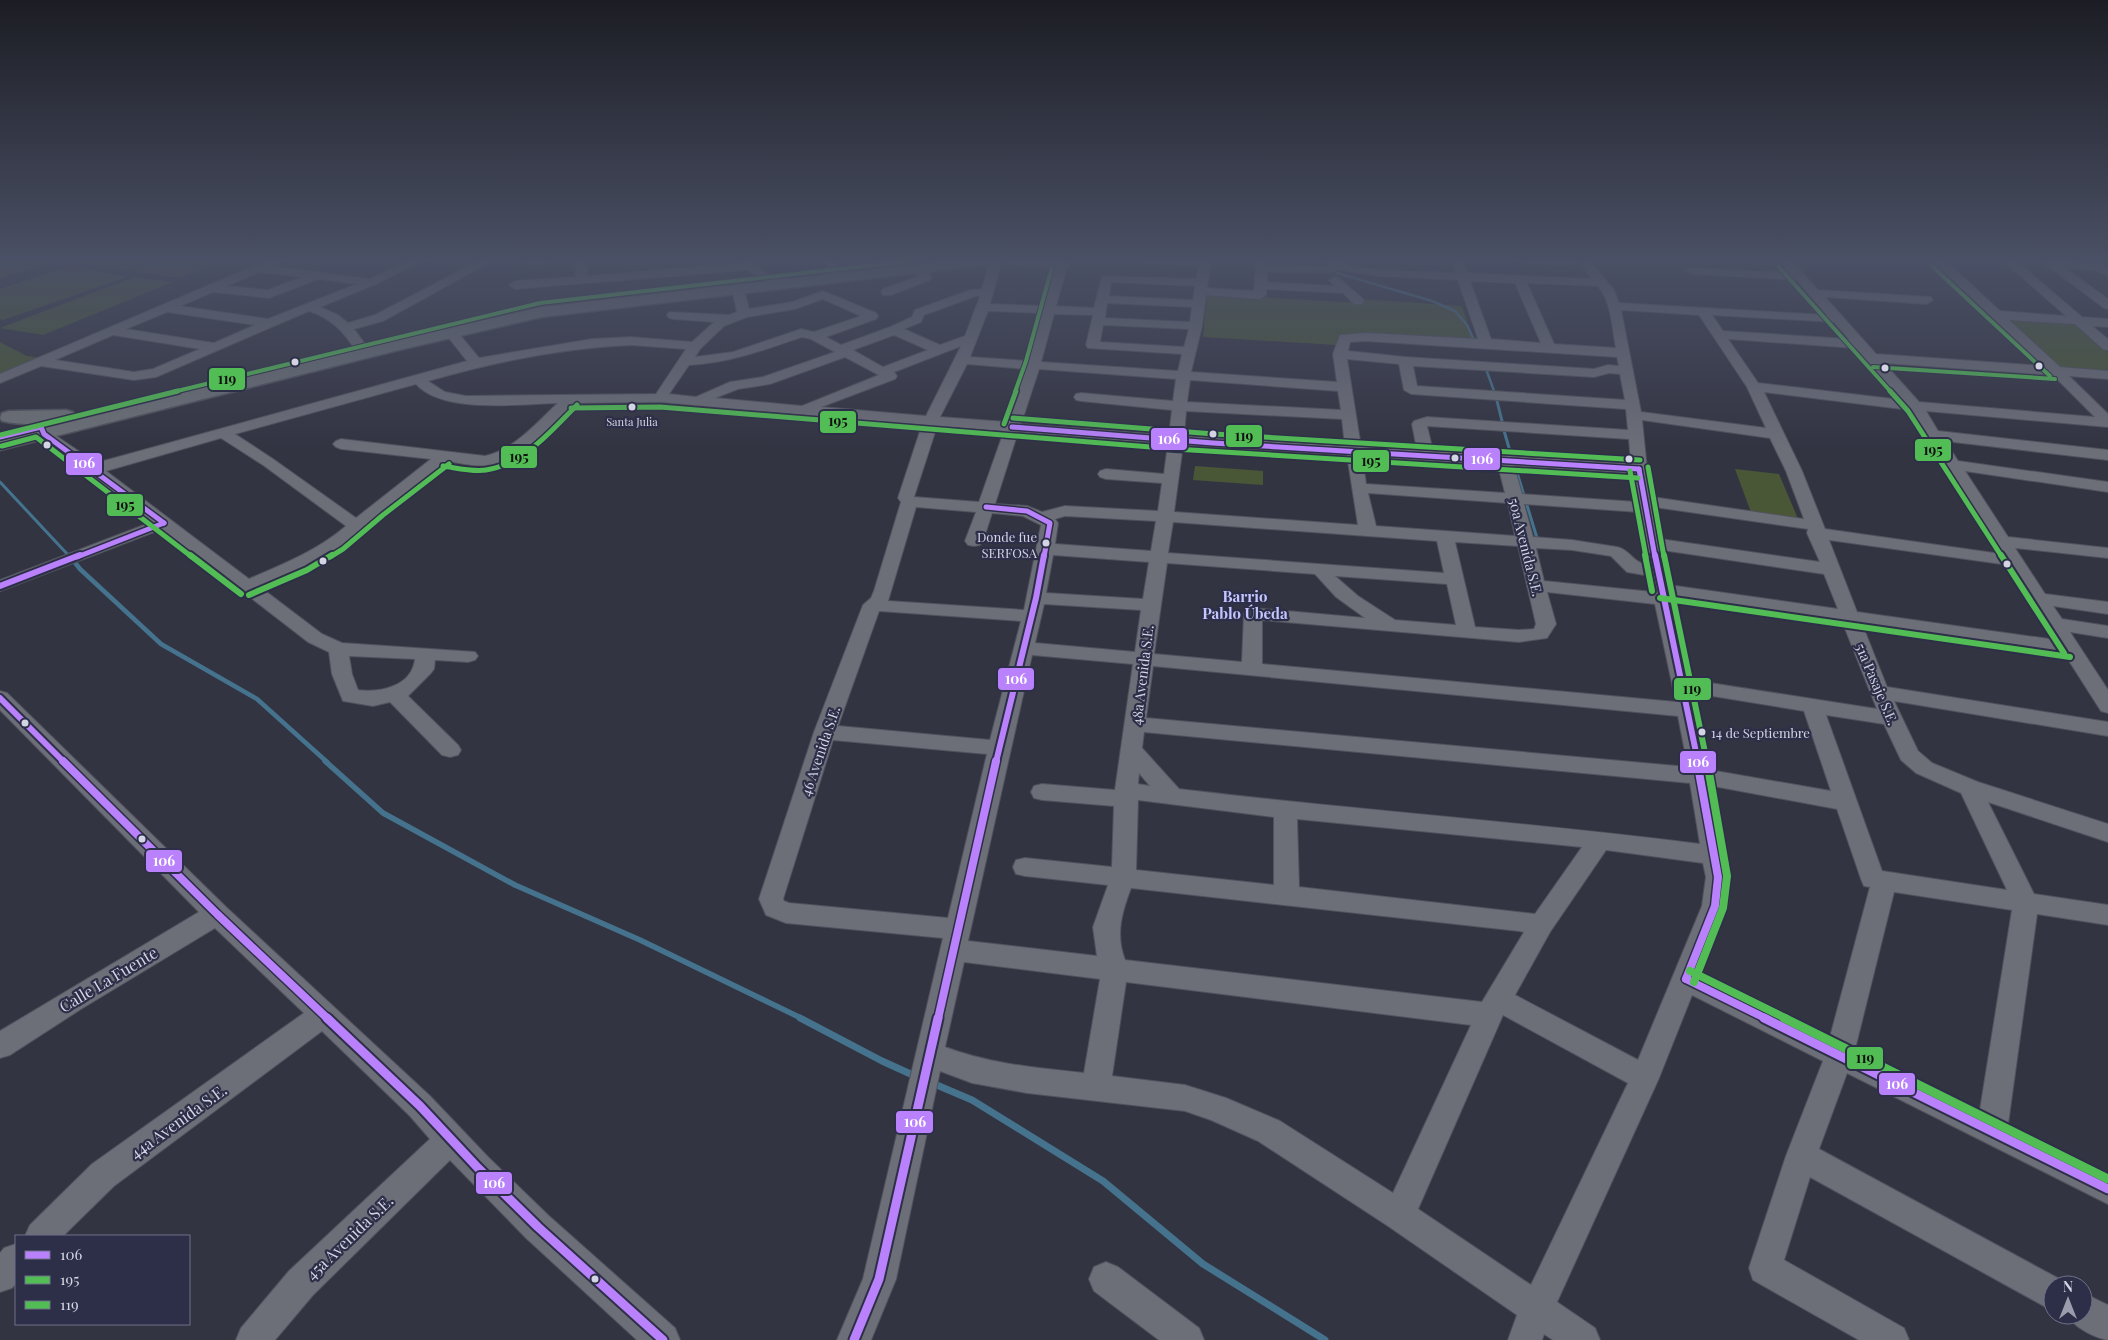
<svg xmlns="http://www.w3.org/2000/svg" width="2108" height="1340" viewBox="0 0 2108 1340" font-family="'Playfair Display',serif">
<rect width="100%" height="100%" fill="#333442"/>
<g fill="#495736">
<polygon points="0,260 58,260 0,279"/>
<polygon points="78,260 154,260 127,270 71,263"/>
<polygon points="158,260 225,260 179,278 129,271"/>
<polygon points="70,266 127,277 3,320 0,319 0,289"/>
<polygon points="134,277 173,282 43,335 0,328"/>
<polygon points="1207,294 1360,303 1361,300 1363,299 1462,306 1474,343 1342,340 1336,345 1203,337"/>
<polygon points="2007,318 2075,323 2108,352 2108,372 2061,368"/>
<polygon points="0,342 27,356 42,358 0,374"/>
<polygon points="1195,466 1263,471 1263,485 1193,480"/>
<polygon points="1735,469 1779,474 1799,521 1752,515"/>
</g>
<g fill="none" stroke-linecap="round" stroke-linejoin="round">
<g stroke="#45738d" stroke-width="2.5">
<polyline points="1319,260 1324,264"/>
<polyline points="1337,273 1432,301 1455,311 1467,325 1474,340"/>
<polyline points="1486,369 1494,391"/>
</g>
<g stroke="#45738d" stroke-width="3">
<polyline points="1497,401 1502,421"/>
<polyline points="1503,427 1511,455"/>
<polyline points="1515,466 1537,538"/>
<polyline points="0,482 70,557"/>
</g>
<polyline stroke="#45738d" stroke-width="4.5" points="69,555 80,569 161,644 257,699 327,762"/>
<polyline stroke="#45738d" stroke-width="5.5" points="325,761 383,813 515,885 640,940 803,1019"/>
<g stroke="#45738d" stroke-width="7">
<polyline points="800,1018 882,1061 915,1076"/>
<polyline points="932,1083 972,1100 1103,1181 1203,1264 1325,1340"/>
</g>
<g stroke="#50525d" stroke-width="2">
<g id="minor">
<path d="M268,260H283L272,266L370,279L410,260H425L376,284L320,307L338,315L348,323L375,315L480,260H494L383,321L354,329L368,348L366,351H356C344,332 331,318 309,311L156,377L134,380L41,366L0,383V374ZM260,272L302,277L268,290L227,286ZM318,279L357,284L268,319L180,306L213,292L269,298ZM167,312L255,325L214,343L126,329ZM113,335L200,349L153,369L134,372L55,360Z"/>
<path d="M521,260H553C546,266 531,265 522,263Z"/>
<path d="M577,260H589L587,276L742,263L739,260H751L766,273L788,278L790,280C779,290 756,278 748,270L515,289L509,285L515,281L575,277Z"/>
<polygon points="823,260 835,260 842,274 840,276 832,276"/>
<polygon points="890,260 902,260 906,267 904,269 896,269"/>
<path d="M990,260H1002L990,304L1044,306L1057,260H1069L1056,306L1094,308L1102,276L1196,279L1199,266L1142,263L1136,260H1212L1207,288L1254,291L1256,260H1268L1267,265L1325,267L1330,266L1321,260H1336L1349,266L1379,270L1456,273L1451,260H1463L1467,273L1592,279L1577,260H1589L1614,290L1619,303L1827,315L1797,280L1692,274L1686,271L1692,268L1790,273L1779,260H1791L1818,290L1931,297L1933,300L1927,304L1825,297L1876,354L2044,366L1932,260H1945L2000,311L2066,316L2002,260H2015L2082,317L2108,319V327L2092,326L2108,339V350L2103,349L2075,324L2009,320L2060,367L2108,371V379L2069,376L2108,414V427L1926,411L1938,431L2108,450V460L1945,441L1958,461L2108,482V492L1965,471L2008,537L2108,548V558L2015,548L2045,594L2108,602V614L2053,606L2062,619L2108,626V638L2070,632L2108,690V713L2101,711L2064,653L1862,624L1887,687L2108,722V736L1894,701L1918,751L1932,763L1978,782L2108,824V842L1988,802L2034,894L2108,905V925L2037,914L2008,1124L2108,1173V1204L1847,1073L1819,1149L2065,1282L2066,1285H2053V1311L1810,1177L1784,1260L1904,1328L1909,1340H1859L1753,1280L1749,1268L1786,1156L1823,1061L1692,995L1659,1078L1557,1302L1595,1328L1600,1340H1553L1544,1334L1542,1340H1508L1517,1315L1388,1226L1258,1141L1211,1120L1185,1111L1027,1093L972,1083L940,1071L896,1279L871,1340H837L863,1279L943,938L786,923L766,915L759,899L814,732L863,605L871,598L874,591L901,502L898,498L922,425L660,402L575,403C549,427 523,460 487,465C475,467 460,463 448,461L383,512L344,546L310,566L260,587L322,634L342,643L475,652L478,656L475,660L468,662L435,660L434,669L431,673L408,696L458,745L461,750L458,755L450,757L442,755L390,702L373,706L343,701L332,674L329,652L308,642L162,529L0,591V580L152,522L39,437L37,434L39,431H49L96,463L467,361L444,332L450,328L455,329L479,358L592,339L631,337L692,342L714,322L673,319L669,318L667,315L669,312L729,315L737,312L732,289L738,285L744,289L749,309L792,302L823,291L876,313L878,316L876,319L826,337L841,345L890,327L912,317L915,310L970,290L982,289ZM1340,270L1379,276L1458,280L1478,339L1366,333L1340,335L1333,354L1337,382L1191,372L1202,326L1206,295L1260,299L1266,295V289L1343,293L1354,304H1362L1364,301L1362,298L1339,278L1335,277L1329,280L1335,286L1267,282V272L1325,273ZM1470,281L1515,283L1541,343L1491,339ZM1111,282L1195,286L1193,300L1109,296ZM1527,283L1598,286C1612,303 1612,328 1616,348L1554,344ZM976,296H980L965,336L940,345L904,329L921,322L924,315ZM823,299L861,316L814,332L801,329L733,352L695,357L700,349L724,326L747,317L795,309ZM1107,303L1192,307L1190,322L1105,318ZM1621,310L1699,315L1747,387L1766,428L1641,412ZM988,311L1042,313L1028,361L970,357ZM1054,314L1093,315L1086,345L1088,348L1182,354L1178,371L1041,362ZM1712,315L1834,322L1849,339L1723,331ZM1103,325L1189,329L1184,347L1100,342ZM894,335L928,350L883,367L853,350ZM802,337L811,339L835,352L763,377L730,382L696,397L669,394L689,365C729,363 764,350 802,337ZM1728,339L1856,348L1902,400L1758,383ZM1366,341L1617,357L1619,366L1608,365L1594,369L1405,357L1348,351L1350,342ZM631,345L686,349L656,394L466,396L445,392L428,381C494,362 562,348 631,345ZM961,346L926,416L821,407L895,379L897,376L894,372ZM845,357L879,375L802,406L715,398L738,389L770,384ZM1347,359L1399,364L1404,390L1411,394L1626,409L1628,430L1427,417L1414,421L1412,424L1417,450L1361,447ZM1884,363L2053,375L2095,417L1919,402ZM967,364L1026,369L1007,422L940,417ZM1413,366L1594,377L1609,373L1620,374L1625,400L1417,386ZM1039,369L1176,379L1173,401L1081,393L1076,394L1074,397L1076,400L1081,401L1172,410L1169,435L1021,424ZM1190,380L1338,391L1341,410L1187,402ZM416,384C443,414 519,404 558,403C536,423 514,450 485,456L341,439L336,441L333,444L336,447L341,449L431,459L356,518L273,459L235,434ZM1764,392L1910,410L2001,554L1825,529L1802,471ZM1186,411L1342,419L1345,446L1184,436ZM1642,420L1770,438L1786,471L1804,519L1652,497L1647,469ZM937,426L1004,431L979,502L914,497ZM1427,426L1629,439L1631,464L1433,451ZM1018,432L1168,444L1164,474L1106,469L1100,471L1098,474L1100,477L1106,479L1162,483L1158,511L1065,506L1042,512L1027,506L995,504ZM221,438L263,465L346,526C317,551 283,564 249,579L106,471ZM1183,445L1347,455L1358,525L1174,512ZM1362,456L1498,465L1505,493L1366,484ZM1514,466L1632,473L1637,502L1522,494ZM1368,493L1508,503L1515,536L1376,526ZM1524,504L1639,512L1648,565C1631,562 1631,550 1617,547L1572,540L1533,537ZM916,507L976,512L965,541L968,545L974,546L980,545L983,541L992,513L1023,516L1041,525L1024,610L888,601ZM1654,507L1808,529L1807,533L1820,562L1660,539ZM1065,516L1156,521L1151,551L1055,544L1058,523L1055,519ZM1173,522L1437,541L1444,573L1168,553ZM1829,540L2009,565L2056,640L1857,612ZM1455,542L1518,546L1536,624L1534,629L1519,630L1475,627ZM1536,548L1572,550L1611,556L1627,572L1650,576L1653,592L1544,581ZM1662,550L1824,574L1838,609L1669,585ZM1053,555L1149,562L1143,599L1046,593ZM1167,563L1315,574L1336,597L1365,618L1253,608L1246,610L1244,614L1242,662L1154,654ZM1335,576L1447,584L1456,625L1395,620L1358,596ZM1547,592L1655,604L1676,702L1262,664V620L1519,642L1547,638L1556,624ZM1672,596L1842,621L1877,709L1691,680ZM1044,604L1141,610L1135,652L1035,643ZM879,611L1021,621L990,740L838,726ZM1032,655L1133,664L1115,790L1042,784L1034,786L1031,792L1034,798L1042,800L1114,806L1112,867L1025,858L1016,860L1013,867L1016,874L1025,876L1108,885L1093,927L1097,956L968,941ZM349,656L415,659C412,686 381,693 358,690L352,674ZM1153,666L1678,716L1688,767L1146,718ZM1694,693L1804,711L1831,791L1710,770ZM1826,715L1884,724L1901,760L1916,773L1961,793L2007,890L1882,871ZM1144,732L1690,783L1700,844C1527,822 1353,810 1179,789L1142,748ZM833,740L987,754L948,918L789,903L784,901L783,899ZM1139,773L1150,786L1138,784ZM1713,786L1837,809L1861,879L1864,886L1870,887L1830,1037L1701,974L1728,906L1730,877ZM1138,800L1274,817V885L1136,870ZM1297,819L1582,847L1535,914L1299,887ZM1606,850L1703,863L1706,877L1702,906L1638,1060L1515,995L1550,932ZM1131,888L1519,931L1524,932L1482,1002L1125,960C1115,934 1122,912 1131,888ZM1894,892L2012,910L1980,1110L1855,1049ZM964,962L1100,979L1084,1073C1037,1068 990,1064 945,1047ZM1126,982L1471,1025L1393,1193L1280,1121L1226,1098L1185,1085L1112,1076ZM1503,1015L1628,1083L1531,1285L1418,1209Z"/>
<polygon points="1515,260 1576,260 1574,264 1568,265 1521,263"/>
<polygon points="2040,260 2098,264 2108,268 2108,276 2095,270 2065,268 2108,299 2108,309 2104,308"/>
<polygon points="921,265 925,266 932,278 930,280 891,295 883,295 881,292 883,289 919,276 915,268"/>
<polygon points="0,691 7,693 226,907 430,1096 488,1157 549,1216 675,1328 680,1340 637,1340 526,1238 450,1160 313,1295 275,1340 236,1340 241,1328 289,1271 430,1139 410,1116 322,1031 114,1186 63,1236 25,1236 30,1225 92,1164 304,1013 215,928 81,1009 10,1055 0,1058 0,1031 199,912 0,710"/>
<polygon points="16,1244 16,1283 12,1288 0,1292 0,1253 4,1248"/>
<polygon points="1106,1262 1118,1267 1199,1328 1204,1340 1159,1340 1094,1291 1089,1279 1094,1267"/>
<path d="M2083,1293L2108,1305V1340C2095,1338 2073,1327 2068,1315H2083Z"/>
</g>
</g>
<g stroke="#50525d" stroke-width="3">
<g id="major">
<polygon points="956,260 1001,260 999,263 994,264 542,317 399,350 0,450 0,438 398,340 542,307"/>
<polygon points="1005,260 1056,260 1067,262 1069,265 1067,268 1062,269 1012,264 1007,263"/>
<path d="M66,410L73,412L76,416L73,420C52,425 23,426 2,421L0,418L2,413L9,411Z"/>
</g>
</g>
<use href="#minor" fill="#6c6e78" fill-rule="evenodd"/>
<use href="#major" fill="#6c7177" fill-rule="evenodd"/>
<g stroke="#2d2f48" stroke-width="8">
<g id="bus-1-far3">
<polyline points="1012,427 1213,443 1639,469"/>
<polyline points="0,437 41,427 44,434 164,523"/>
<polyline points="1639,469 1655,557"/>
<polyline points="986,507 1027,511 1050,523 1044,557"/>
<polyline points="77,557 164,523"/>
</g>
</g>
<g stroke="#2d2f48" stroke-width="10">
<g id="bus-1-far2">
<polyline points="1655,555 1698,762"/>
<polyline points="0,586 80,555"/>
<polyline points="0,698 64,762"/>
<polyline points="996,762 1036,598 1044,555"/>
</g>
</g>
<g stroke="#2d2f48" stroke-width="11">
<g id="bus-1-far1">
<polyline points="63,761 217,914 328,1019"/>
<polyline points="1686,979 1715,906 1718,877 1697,761"/>
<polyline points="1686,979 1767,1019"/>
<polyline points="938,1019 996,761"/>
</g>
</g>
<g stroke="#2d2f48" stroke-width="13">
<g id="bus-1">
<polyline points="327,1018 420,1106 478,1168 538,1227 663,1340"/>
<polyline points="1764,1018 2108,1189"/>
<polyline points="854,1340 879,1279 938,1018"/>
</g>
</g>
<g stroke="#2d2f48" stroke-width="6">
<g id="bus-2-far2">
<polyline points="1778,266 1891,392"/>
<polyline points="1932,266 2050,376"/>
<polyline points="1873,367 2055,379"/>
</g>
</g>
<g stroke="#2d2f48" stroke-width="8">
<g id="bus-2-far1">
<polyline points="1890,391 1908,411 2002,557"/>
<polyline points="571,408 660,407 1175,449 1638,478"/>
<polyline points="2,446 36,437 192,557"/>
<path d="M443,466C457,468 472,472 486,470C524,464 551,431 577,405"/>
<polyline points="1630,471 1646,557"/>
<polyline points="330,557 343,549 383,515 449,464"/>
</g>
</g>
<g stroke="#2d2f48" stroke-width="10">
<g id="bus-2">
<polyline points="190,555 241,594"/>
<polyline points="1645,555 1652,591"/>
<polyline points="2001,555 2064,653"/>
<polyline points="249,595 307,570 332,555"/>
<polyline points="1660,598 2070,657"/>
</g>
</g>
<g stroke="#2d2f48" stroke-width="6">
<g id="bus-3-far4">
<polyline points="173,392 540,303 918,260"/>
<polyline points="1015,392 1026,361 1054,260"/>
</g>
</g>
<g stroke="#2d2f48" stroke-width="8">
<g id="bus-3-far3">
<polyline points="1013,418 1214,434 1640,460"/>
<polyline points="1004,424 1016,391"/>
<polyline points="0,435 178,391"/>
<polyline points="1648,467 1664,557"/>
</g>
</g>
<g stroke="#2d2f48" stroke-width="10">
<polyline id="bus-3-far2" points="1664,555 1707,762"/>
</g>
<g stroke="#2d2f48" stroke-width="11">
<g id="bus-3-far1">
<polyline points="1690,971 1787,1019"/>
<polyline points="1694,982 1723,908 1727,876 1707,761"/>
</g>
</g>
<g stroke="#2d2f48" stroke-width="13">
<polyline id="bus-3" points="1784,1018 2108,1179"/>
</g>
<use href="#bus-1-far3" stroke="#b982fc" stroke-width="5"/>
<use href="#bus-1-far2" stroke="#b982fc" stroke-width="6"/>
<use href="#bus-1-far1" stroke="#b982fc" stroke-width="8"/>
<use href="#bus-1" stroke="#b982fc" stroke-width="9"/>
<use href="#bus-2-far2" stroke="#51bd54" stroke-width="4"/>
<use href="#bus-2-far1" stroke="#51bd54" stroke-width="5"/>
<use href="#bus-2" stroke="#51bd54" stroke-width="6"/>
<use href="#bus-3-far4" stroke="#51bd54" stroke-width="4"/>
<use href="#bus-3-far3" stroke="#51bd54" stroke-width="5"/>
<use href="#bus-3-far2" stroke="#51bd54" stroke-width="6"/>
<use href="#bus-3-far1" stroke="#51bd54" stroke-width="8"/>
<use href="#bus-3" stroke="#51bd54" stroke-width="9"/>
</g>
<linearGradient id="sky" x2="0" y2="1"><stop stop-color="#1c1d24"/><stop offset="0.58" stop-color="#4a5065"/><stop offset="1" stop-color="#4a5065" stop-opacity="0"/></linearGradient>
<rect width="2108" height="448" fill="url(#sky)"/>
<g fill="#d3d5e5" stroke="#2d2f48" stroke-width="2">
<circle cx="295" cy="362" r="4.5"/>
<circle cx="2039" cy="366" r="4.5"/>
<circle cx="1885" cy="368" r="4.5"/>
<circle cx="632" cy="407" r="4.5"/>
<circle cx="1213" cy="434" r="4.5"/>
<circle cx="47" cy="445" r="4.5"/>
<circle cx="1455" cy="458" r="4.5"/>
<circle cx="1629" cy="459" r="4.5"/>
<circle cx="1046" cy="543" r="4.5"/>
<circle cx="323" cy="561" r="4.5"/>
<circle cx="2007" cy="564" r="4.5"/>
<circle cx="25" cy="723" r="4.5"/>
<circle cx="1702" cy="732" r="4.5"/>
<circle cx="142" cy="839" r="4.5"/>
<circle cx="595" cy="1279" r="4.5"/>
</g>
<g text-anchor="middle" dominant-baseline="central" stroke-width="4.5" stroke-linejoin="round" paint-order="stroke">
<g font-size="11" fill="#d3d5e5" stroke="#2d2f48">
<text x="632" y="421">Santa Julia</text>
</g>
<g font-size="13" fill="#d3d5e5" stroke="#2d2f48" text-anchor="end">
<text x="1037" y="536">Donde fue<tspan x="1037" dy="16">SERFOSA</tspan></text>
<text x="1711" y="732" text-anchor="start">14 de Septiembre</text>
</g>
<g font-size="14" fill="#d3d5e5" stroke="#2d2f48">
<text transform="translate(1526 547) rotate(76)">50a Avenida S.E.</text>
<text transform="translate(1142 675) rotate(-83)">48a Avenida S.E.</text>
<text transform="translate(1877 684) rotate(67)">51a Pasaje S.E.</text>
<text transform="translate(820 751) rotate(-71)">46 Avenida S.E.</text>
</g>
<g font-size="15" font-weight="bold" fill="#c5c6ff" stroke="#2d2f48">
<text x="1245" y="596">Barrio<tspan x="1245" dy="17">Pablo Úbeda</tspan></text>
</g>
<g font-size="16" fill="#d3d5e5" stroke="#2d2f48">
<text transform="translate(108 979) rotate(-31)">Calle La Fuente</text>
<text transform="translate(178 1121) rotate(-36)">44a Avenida S.E.</text>
<text transform="translate(349 1237) rotate(-44)">45a Avenida S.E.</text>
</g>
</g>
<g stroke="#2d2f48" stroke-width="2">
<rect x="208" y="367" width="38" height="24" rx="5" fill="#51bd54"/>
<rect x="819" y="410" width="38" height="24" rx="5" fill="#51bd54"/>
<rect x="1225" y="424" width="38" height="24" rx="5" fill="#51bd54"/>
<rect x="1150" y="427" width="38" height="24" rx="5" fill="#b982fc"/>
<rect x="1914" y="438" width="38" height="24" rx="5" fill="#51bd54"/>
<rect x="500" y="445" width="38" height="24" rx="5" fill="#51bd54"/>
<rect x="1463" y="447" width="38" height="24" rx="5" fill="#b982fc"/>
<rect x="1352" y="449" width="38" height="24" rx="5" fill="#51bd54"/>
<rect x="65" y="452" width="38" height="24" rx="5" fill="#b982fc"/>
<rect x="106" y="493" width="38" height="24" rx="5" fill="#51bd54"/>
<rect x="997" y="667" width="38" height="24" rx="5" fill="#b982fc"/>
<rect x="1673" y="677" width="39" height="24" rx="5" fill="#51bd54"/>
<rect x="1679" y="750" width="38" height="24" rx="5" fill="#b982fc"/>
<rect x="145" y="849" width="38" height="24" rx="5" fill="#b982fc"/>
<rect x="1846" y="1046" width="38" height="24" rx="5" fill="#51bd54"/>
<rect x="1878" y="1072" width="38" height="24" rx="5" fill="#b982fc"/>
<rect x="895" y="1110" width="39" height="24" rx="5" fill="#b982fc"/>
<rect x="475" y="1171" width="38" height="24" rx="5" fill="#b982fc"/>
</g>
<g font-size="14" text-anchor="middle" font-weight="bold" fill="#fff">
<text x="1169" y="444">106</text>
<text x="1482" y="464">106</text>
<text x="84" y="468">106</text>
<text x="1016" y="684">106</text>
<text x="1698" y="767">106</text>
<text x="164" y="866">106</text>
<text x="1897" y="1089">106</text>
<text x="915" y="1127">106</text>
<text x="494" y="1188">106</text>
</g>
<g font-size="14" text-anchor="middle" font-weight="bold" fill="#111">
<text x="227" y="384">119</text>
<text x="838" y="426">195</text>
<text x="1244" y="441">119</text>
<text x="1933" y="455">195</text>
<text x="519" y="462">195</text>
<text x="1371" y="466">195</text>
<text x="125" y="510">195</text>
<text x="1692" y="694">119</text>
<text x="1865" y="1063">119</text>
</g>
<rect x="15" y="1235" width="175" height="90" fill="#2d2f48" stroke="#6f7187"/>
<rect x="25" y="1251" width="25" height="8" fill="#b982fc" stroke="#6f7187"/>
<text x="60" y="1260" font-size="15" fill="#d3d5e5">106</text>
<rect x="25" y="1276" width="25" height="8" fill="#51bd54" stroke="#6f7187"/>
<text x="60" y="1285" font-size="15" fill="#d3d5e5">195</text>
<rect x="25" y="1301" width="25" height="8" fill="#51bd54" stroke="#6f7187"/>
<text x="60" y="1310" font-size="15" fill="#d3d5e5">119</text>
<g transform="translate(2068 1300)"><circle r="24" fill="#2d2f48" stroke="#6f7187"/>
<path d="M0-4L9 19L0 12L-9 19Z" fill="#9b9dac"/>
<text y="-8" font-size="14" font-weight="bold" text-anchor="middle" fill="#d3d5e5">N</text>
</g>
</svg>
